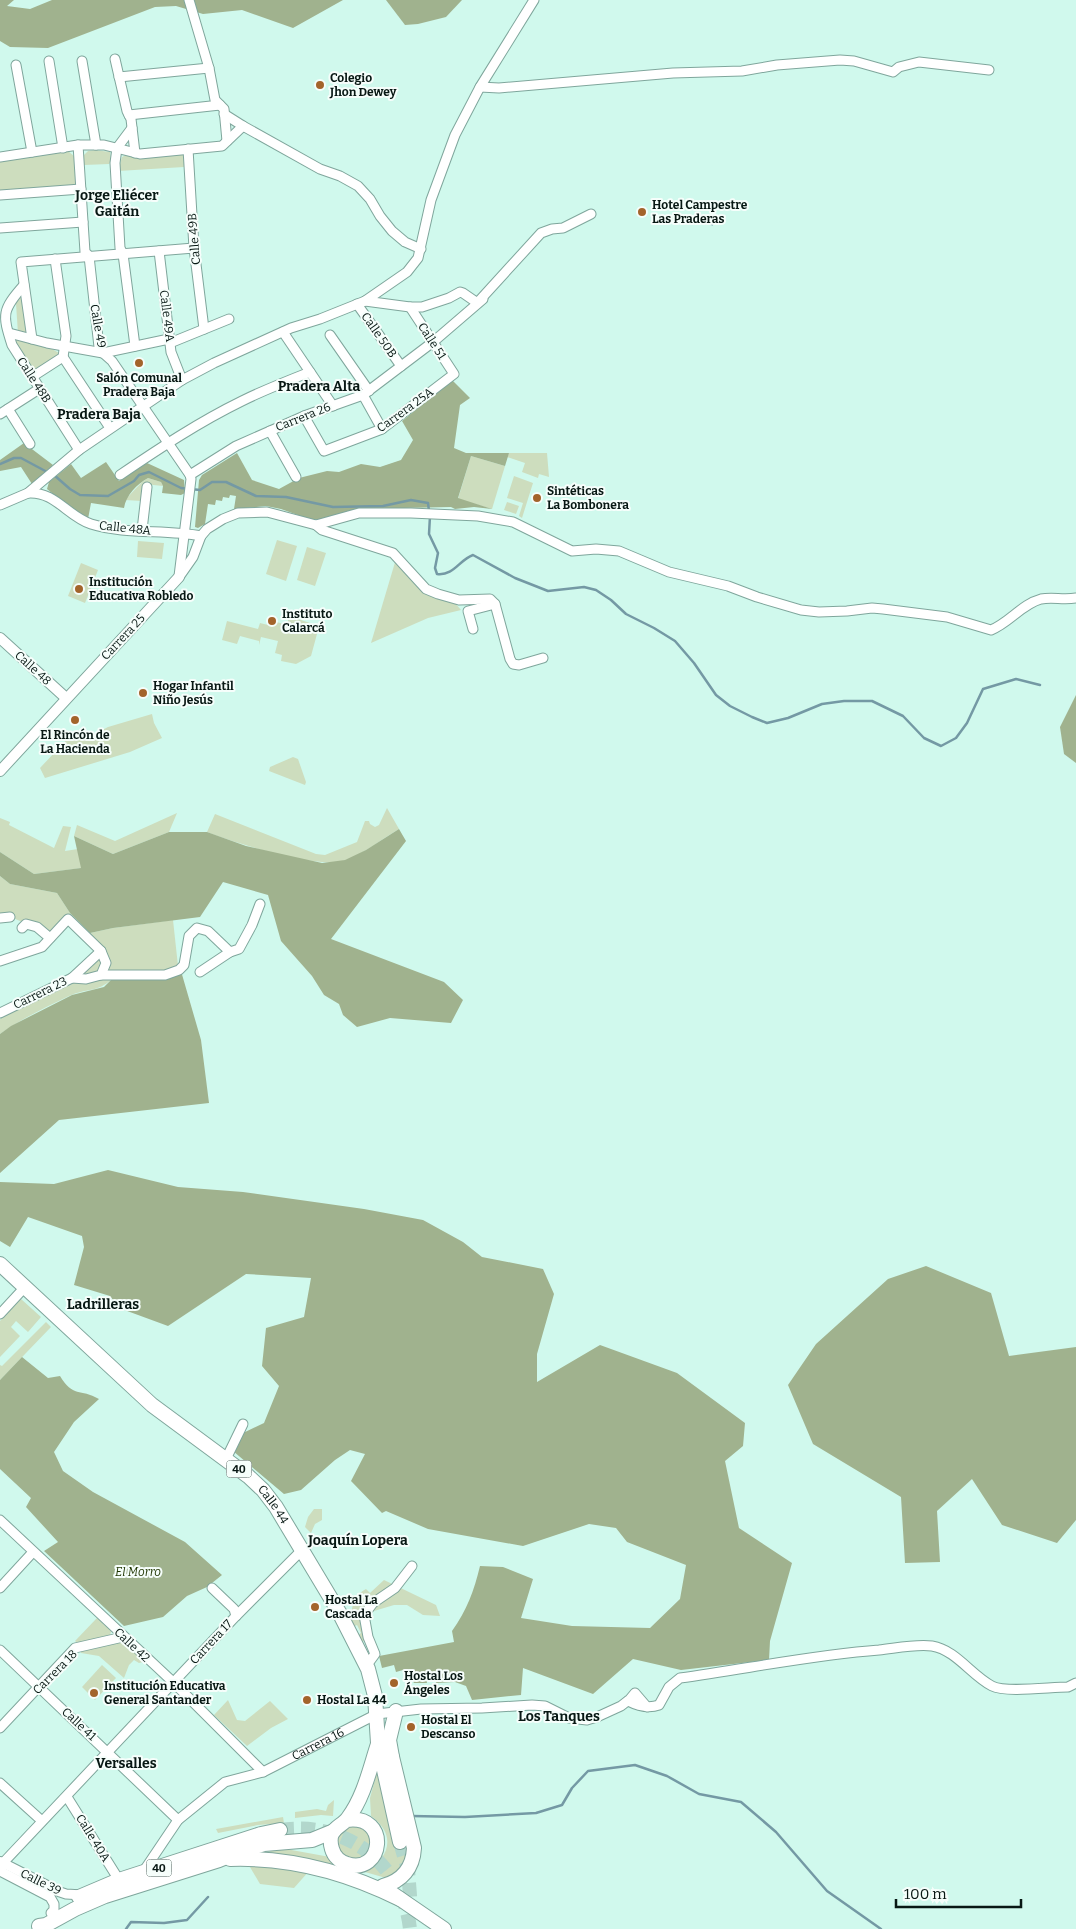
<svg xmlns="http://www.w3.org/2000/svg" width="1076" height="1929" viewBox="0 0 1076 1929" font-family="Bitter,serif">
<rect width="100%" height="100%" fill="#d0f9ed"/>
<g fill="#cdddbe">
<polygon points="95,150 110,152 111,160 109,164 84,165 82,157 88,151"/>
<polygon points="68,151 75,157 77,186 0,192 0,161"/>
<polygon points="182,154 185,156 186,166 184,167 118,171 122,157 126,155 139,158"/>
<polygon points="22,296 28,335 18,334 16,303"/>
<polygon points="17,339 47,346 59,353 57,357 34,371 32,370 14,343"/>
<polygon points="509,453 547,453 549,477 539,474 538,478 522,472 525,463 507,457"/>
<polygon points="471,456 505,466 492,509 458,499"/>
<polygon points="514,476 533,483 522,518 519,516 523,503 507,498"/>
<polygon points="148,478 161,482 163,486 144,484 142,501 125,500 142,482"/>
<polygon points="507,502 519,506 516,514 504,510"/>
<polygon points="277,540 297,546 286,581 266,574"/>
<polygon points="138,541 164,543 162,559 137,557"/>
<polygon points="307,547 326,553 315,586 297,580"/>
<polygon points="396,559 426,594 455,603 461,610 428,618 371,643"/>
<polygon points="81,563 98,570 85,603 68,596"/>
<polygon points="289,616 310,623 317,634 311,656 296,664 281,661 282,655 275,653 278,641 261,637 259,645 259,641 240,636 237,644 222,640 227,621 258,629 260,623 272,626 273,621 287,625"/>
<polygon points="152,714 154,723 162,738 130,752 45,778 40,768 73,733 91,736 108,727"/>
<polygon points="293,757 298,759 306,782 305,785 269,771 270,767"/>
<path d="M387,808L399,829C382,839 365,853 346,860C318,870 236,843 207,832L215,814L316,854L325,855L357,842L365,821H369L370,824L375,827L379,825Z"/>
<polygon points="177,813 169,832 113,854 74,836 77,825 115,841"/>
<polygon points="0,818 10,822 9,825 54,848 63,826 71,827 65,851 78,849 82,868 34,874 0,852"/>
<polygon points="0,876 10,884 57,893 70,913 90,933 113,928 173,920 178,966 174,970 107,972 109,963 70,917 50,934 13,918 0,915"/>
<polygon points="100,956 103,963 99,972 80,975"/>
<path d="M112,979C97,993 86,988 69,996C46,1007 21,1019 0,1034V1019L4,1016L74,983Z"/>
<polygon points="21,1299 41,1317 28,1332 16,1321 11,1327 20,1336 0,1357 0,1321"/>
<polygon points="46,1322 51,1327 0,1380 0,1365 2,1366"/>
<polygon points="314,1509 322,1509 322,1520 315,1524 311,1533 305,1527 308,1517"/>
<path d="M384,1580L436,1605L440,1616L423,1615L407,1605H394L374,1611L369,1615L367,1622L366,1640L362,1642L358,1635L361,1633L357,1625L353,1627L349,1618C356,1602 349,1599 366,1589L370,1593Z"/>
<polygon points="97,1618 111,1631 110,1636 79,1644 75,1641"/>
<polygon points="120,1642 137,1655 143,1662 139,1663 134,1660 129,1665 124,1678 99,1656 81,1653 81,1651"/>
<polygon points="102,1665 116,1678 95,1700 82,1687"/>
<polygon points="228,1700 237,1720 245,1721 270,1701 288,1719 271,1728 247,1746 214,1715"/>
<path d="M377,1772L396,1848L409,1845L403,1870L386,1878L365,1872C391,1857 396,1834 371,1816L370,1798Z"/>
<polygon points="334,1800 333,1816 321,1815 295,1818 295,1812 317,1809 326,1811 328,1805"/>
<polygon points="283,1817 284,1823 258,1825 218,1833 216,1829"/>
<circle cx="354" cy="1842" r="17"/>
<polygon points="286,1849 330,1857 340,1869 244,1855"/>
<polygon points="247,1862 310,1870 294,1888 260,1884"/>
</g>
<g fill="#a0b28e">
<polygon points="0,0 14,0 7,6 30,9 52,0 343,0 293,28 242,10 203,14 176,6 155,7 48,48 10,47 0,41"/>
<polygon points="386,0 462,0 446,17 418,24 405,25"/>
<polygon points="452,380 470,398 460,405 454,448 466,453 509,453 505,466 471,456 458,498 492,509 474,507 455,509 451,507 356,509 323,520 309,519 281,509 266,506 234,509 236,496 230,495 229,498 223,497 222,501 216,500 215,505 208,504 205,524 198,528 195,527 199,480 202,475 237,453 252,480 279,489 299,478 327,471 339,472 361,464 380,467 401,460 413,440 402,421"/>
<polygon points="24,443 53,465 32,484 21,467 0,471 0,460"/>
<path d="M106,462L119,481L147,463L184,480L185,493L181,495L162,493L163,486L161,482L148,478C137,484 126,495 124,508L91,503L88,519L76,513L47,489L49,482L71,464L81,478Z"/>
<polygon points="1076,695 1076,763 1064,754 1060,727"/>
<polygon points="399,829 406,841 331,939 444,982 463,1000 451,1023 390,1018 357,1027 343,1015 339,1004 324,995 312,976 281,941 268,895 223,882 200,917 113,928 90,933 70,913 57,893 10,884 0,876 0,852 34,874 81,868 74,836 113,854 169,832 207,832 246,846 322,863 345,860 366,850"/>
<polygon points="181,971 201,1040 209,1103 59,1120 0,1173 0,1034 11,1026 72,995 104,987 112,979"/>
<path d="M108,1170L178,1187L243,1192L364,1209L423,1220L463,1242L482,1257L543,1269L554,1294L537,1354V1382L600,1345L677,1373L745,1423L743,1446L725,1461L739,1528L792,1563L770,1641L769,1660L681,1670L633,1659L593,1694L523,1668L521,1695L472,1700L466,1686L455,1682L436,1683L435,1678L426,1679L427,1683H414L412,1680H406L403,1670L396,1672L394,1665L382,1668L379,1656L454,1642L452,1631C467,1610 474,1591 480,1566L503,1567L533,1579L521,1618L572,1626L650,1628L680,1599L686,1565L627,1542L616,1528L589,1524L523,1546L428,1529L386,1511L382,1513L351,1481L365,1454L350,1450L335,1460L301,1490L284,1494L233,1451L243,1433L264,1423L279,1386L262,1366L266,1328L304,1317L311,1278L246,1274L168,1326L119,1308L110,1296L74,1285L84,1247L82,1236L28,1217L10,1247L0,1241V1182L54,1184Z"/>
<polygon points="926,1266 991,1293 1009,1356 1076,1347 1076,1520 1057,1543 1002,1525 972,1479 937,1511 940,1562 905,1563 901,1497 813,1444 788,1385 816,1344 888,1279"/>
<path d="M22,1357L48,1378L60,1376C73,1398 80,1388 99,1399L74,1422L54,1452L63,1471L93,1492L185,1542L222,1575L207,1587L187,1596L163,1617L124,1626L44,1551L58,1542L26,1507L31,1498L0,1469V1380Z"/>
</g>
<polygon fill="#a2d0e1" stroke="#7499a4" points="698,215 714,219 713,225 696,222"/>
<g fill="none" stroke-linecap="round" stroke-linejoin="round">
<g stroke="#7499a4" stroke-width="2.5">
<polyline points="0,464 14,458 21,458 49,473"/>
<polyline points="54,475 70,489 80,495 108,496 134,481 139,475 149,472 181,488 200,490 212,482 226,482 256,496 286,497 333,507 383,506 411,500 428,503 429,511"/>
<path d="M430,516L429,534L438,553L435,568L437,574C454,576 459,560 473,555L515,578L548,591L584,587L596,590L611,600L626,614L654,628L675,641L694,663L716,695L730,706L752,717L767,723L788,718L822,704L844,701H872L903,716L924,738L941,746L956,738L967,723L983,689L1016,679L1040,685"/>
<polyline points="411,1816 465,1817 536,1813 562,1805 572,1788 588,1771 635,1765 667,1776 699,1794 741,1802 776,1832 827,1891 881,1929"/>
<polyline points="126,1929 131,1922 164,1923 187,1920 208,1897"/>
</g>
<g stroke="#b2d7cc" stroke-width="14" stroke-dasharray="14 7" stroke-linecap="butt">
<path d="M280,1830C345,1820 403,1863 410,1929"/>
<polyline points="400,1842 408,1870 411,1908"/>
</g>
<g stroke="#7fa69c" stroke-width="11">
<g id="minor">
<polyline points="189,0 209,68 215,100 224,109 227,141"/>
<polyline points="115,59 127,111 131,119 135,153"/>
<polyline points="49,61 63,148"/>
<polyline points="82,61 96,145"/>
<polyline points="16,65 32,152"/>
<polyline points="119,77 209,68"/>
<polyline points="480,87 499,88 673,73 742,71 777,65 840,60 854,61 893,72 899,67 919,62 989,70"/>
<polyline points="224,114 243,126 320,169 340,176 358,186 370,199 380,216 392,231 405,242 421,249"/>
<polyline points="129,115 220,105"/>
<polyline points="132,128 117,148 115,163 120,248 123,254 135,346"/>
<polyline points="78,145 85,252 89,256 99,347 103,353 112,361 190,475 191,479 179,576"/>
<polyline points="188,149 194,248 204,329"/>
<polyline points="0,157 78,145 104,145 140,154 222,146 243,126"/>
<polyline points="0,195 81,189"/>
<polyline points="0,228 83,222"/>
<polyline points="159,251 171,352 182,380"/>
<path d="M24,285C2,310 2,314 12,345L79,450"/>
<polyline points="365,301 410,307 422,307 449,298 460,292 463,293 476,302 479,301 541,233 552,229 563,228 591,214"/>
<polyline points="357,304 401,366"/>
<polyline points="283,332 333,406"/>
<polyline points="9,333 47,343 103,353 169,339"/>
<polyline points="330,335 369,391"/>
<polyline points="32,339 21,262 194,248"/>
<polyline points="170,343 229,319"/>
<polyline points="63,357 110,428"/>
<polyline points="32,377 63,357 66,336 55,259"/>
<polyline points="363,395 382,429"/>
<polyline points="8,409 30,444"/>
<polyline points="0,414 39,389"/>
<polyline points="304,416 324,451 382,429 454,374 410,307"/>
<polyline points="270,431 296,477"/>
<path d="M120,475C160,448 199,422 242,401C264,390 287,381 310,372"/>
<polyline points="190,475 236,446 304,416 363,395 433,342 483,299"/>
<path d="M28,493C55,491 67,516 91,524C126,535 165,529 201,536"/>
<polyline points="0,505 28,493 79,450 182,380 214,363 291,328 320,319 365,301 407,272 418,258 431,200 455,135 480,87 534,0"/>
<polyline points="316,525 322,530 393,553 426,589 438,594 459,600 490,599 495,604 510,659 513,664 519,665 543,658"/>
<polyline points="142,530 147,487"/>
<path d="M179,577L193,557L201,536L207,529L223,519L238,513L267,512L316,525L359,513H411L478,516L513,522L572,551L596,549L619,551L669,572L728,586L757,597L801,610L819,612L847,611L872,608L883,609L947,617L991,630C1009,623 1022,604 1041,599C1052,597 1064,600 1076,598"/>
<polyline points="473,629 468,611 495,604"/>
<polyline points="0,918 10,917"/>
<polyline points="22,928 26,924 37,927 50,938"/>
<polyline points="0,961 42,947 68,919 101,951 106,963 101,975 86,979 72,978"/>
<polyline points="200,972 230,952"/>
<polyline points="101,975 165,975 179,970 184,965 189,936 197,928 208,931 230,952 239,949 252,925 260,904"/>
<polyline points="0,1013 72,978 101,951"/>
<polyline points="0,1314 25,1287"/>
<polyline points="226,1459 243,1424"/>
<polyline points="0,1520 173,1682 263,1772"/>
<polyline points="0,1588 33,1552"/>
<polyline points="212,1588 234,1609 236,1616"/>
<polyline points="0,1650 178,1820"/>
<polyline points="367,1665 375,1654 368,1637 364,1615 373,1603 395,1588 412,1566"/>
<path d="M628,1701C638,1706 648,1709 659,1705L669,1687L680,1678C746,1669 812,1655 879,1650C897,1648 915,1644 932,1646C956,1650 971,1675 992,1686C1006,1693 1050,1687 1068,1687L1076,1683"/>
<polyline points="0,1728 75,1648 123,1637"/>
<polyline points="0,1783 42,1821"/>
<polyline points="67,1797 119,1880"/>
<polyline points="0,1871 50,1897 54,1904 54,1910 51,1913"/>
<path id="s1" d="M143,1872L178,1820L225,1782L263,1772L377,1714L421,1709L482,1708L532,1705L545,1706L569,1718L587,1720L597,1717L621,1706L630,1699L635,1693L647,1707"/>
<polyline points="83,1895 66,1894 60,1892 3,1863 236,1616 302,1550"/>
</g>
</g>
<g stroke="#7fa69c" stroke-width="12">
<g id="tertiary">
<polyline points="0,638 66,698"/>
<polyline points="0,771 179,577"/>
<polyline points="0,1862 3,1863 0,1868"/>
</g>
</g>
<g stroke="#7fa69c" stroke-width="16">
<g id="trunk">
<path id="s2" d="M0,1264L152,1405L248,1476L263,1490L276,1507L339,1612L368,1669L375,1696L378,1743L400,1842"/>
<path d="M379,1744L392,1757L414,1848C413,1868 402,1881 383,1886"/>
<polyline points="392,1757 389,1740 396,1711"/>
<path d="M347,1820C391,1814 383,1876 347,1864C340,1862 334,1856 332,1849C326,1828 341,1828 348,1818C364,1797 370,1768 378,1744"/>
<path d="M230,1859C290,1857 346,1872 400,1899"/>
<polyline points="393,1894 444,1929"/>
<polyline points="79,1897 119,1880 261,1834 280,1830"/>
<polyline points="39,1926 46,1925 75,1909 105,1896 219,1860 239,1852 264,1844 312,1840 334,1831"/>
</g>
</g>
<use href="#minor" stroke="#fff" stroke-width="9"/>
<use href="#tertiary" stroke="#fff" stroke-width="10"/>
<use href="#trunk" stroke="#fff" stroke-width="14"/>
</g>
<g fill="#a3642b" stroke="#f6fefb" stroke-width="2">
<circle cx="320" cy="85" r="5"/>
<circle cx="642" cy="212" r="5"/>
<circle cx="139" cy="363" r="5"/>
<circle cx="537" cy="498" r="5"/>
<circle cx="79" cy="589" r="5"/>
<circle cx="272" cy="621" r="5"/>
<circle cx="143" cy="693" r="5"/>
<circle cx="75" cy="720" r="5"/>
<circle cx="315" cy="1607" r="5"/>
<circle cx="394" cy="1683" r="5"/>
<circle cx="94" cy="1693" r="5"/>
<circle cx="307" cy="1700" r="5"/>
<circle cx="411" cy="1727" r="5"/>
</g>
<g text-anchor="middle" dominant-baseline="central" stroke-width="4" stroke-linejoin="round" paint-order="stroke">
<g fill="#f6fefb" stroke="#4f5d59" stroke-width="1">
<rect x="226.5" y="1460.5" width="25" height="17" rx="4"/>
<rect x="146.5" y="1859.5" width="25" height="17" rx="4"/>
</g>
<g font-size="11" font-weight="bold" fill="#081814">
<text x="239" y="1469">40</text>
<text x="159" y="1868">40</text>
</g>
<g font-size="12" font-weight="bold" fill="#081814" stroke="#f6fefb" text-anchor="start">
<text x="330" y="78">Colegio<tspan x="330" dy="14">Jhon Dewey</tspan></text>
<text x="652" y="205">Hotel Campestre<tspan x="652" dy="14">Las Praderas</tspan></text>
<text x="139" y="378" text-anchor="middle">Salón Comunal<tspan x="139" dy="14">Pradera Baja</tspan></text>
<text x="547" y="491">Sintéticas<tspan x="547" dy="14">La Bombonera</tspan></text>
<text x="89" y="582">Institución<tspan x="89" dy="14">Educativa Robledo</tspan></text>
<text x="282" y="614">Instituto<tspan x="282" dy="14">Calarcá</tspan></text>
<text x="153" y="686">Hogar Infantil<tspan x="153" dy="14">Niño Jesús</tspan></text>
<text x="75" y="735" text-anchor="middle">El Rincón de<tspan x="75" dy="14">La Hacienda</tspan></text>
<text x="325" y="1600">Hostal La<tspan x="325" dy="14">Cascada</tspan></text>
<text x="404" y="1676">Hostal Los<tspan x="404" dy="14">Ángeles</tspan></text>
<text x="104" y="1686">Institución Educativa<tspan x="104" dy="14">General Santander</tspan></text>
<text x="317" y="1700">Hostal La 44</text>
<text x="421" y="1720">Hostal El<tspan x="421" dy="14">Descanso</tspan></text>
</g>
<g font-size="12" fill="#081814" stroke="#f6fefb">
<text transform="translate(194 239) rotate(-95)">Calle 49B</text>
<text transform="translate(167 316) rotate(83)">Calle 49A</text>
<text transform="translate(98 326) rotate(80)">Calle 49</text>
<text transform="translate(379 335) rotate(55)">Calle 50B</text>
<text transform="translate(432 341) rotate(57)">Calle 51</text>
<text transform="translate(34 380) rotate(57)">Calle 48B</text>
<text transform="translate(405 410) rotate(-36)">Carrera 25A</text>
<text transform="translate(303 417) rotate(-22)">Carrera 26</text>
<text transform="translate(125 528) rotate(6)">Calle 48A</text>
<text transform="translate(123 637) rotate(-47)">Carrera 25</text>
<text transform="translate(33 668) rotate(42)">Calle 48</text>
<text transform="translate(40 993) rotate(-26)">Carrera 23</text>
<text stroke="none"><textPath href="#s2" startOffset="365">Calle 44</textPath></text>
<text transform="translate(211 1642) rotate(-47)">Carrera 17</text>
<text transform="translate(132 1645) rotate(43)">Calle 42</text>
<text transform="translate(55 1672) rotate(-45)">Carrera 18</text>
<text transform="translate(79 1724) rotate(43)">Calle 41</text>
<text stroke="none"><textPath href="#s1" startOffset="224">Carrera 16</textPath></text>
<text transform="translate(93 1838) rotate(58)">Calle 40A</text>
<text transform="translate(41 1882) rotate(26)">Calle 39</text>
</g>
<g font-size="12" font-style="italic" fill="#1f3500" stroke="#f6fefb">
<text x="138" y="1572">El Morro</text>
</g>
<g font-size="14" font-weight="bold" fill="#081814" stroke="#f6fefb">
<text x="117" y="195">Jorge Eliécer<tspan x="117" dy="16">Gaitán</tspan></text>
<text x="319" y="386">Pradera Alta</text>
<text x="99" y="414">Pradera Baja</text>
<text x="103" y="1304">Ladrilleras</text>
<text x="358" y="1540">Joaquín Lopera</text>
<text x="559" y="1716">Los Tanques</text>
<text x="126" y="1763">Versalles</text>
</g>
</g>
<path d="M896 1899v8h125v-8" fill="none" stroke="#081814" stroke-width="2.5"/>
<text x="904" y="1899" font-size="15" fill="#081814" stroke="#f6fefb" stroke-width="4" paint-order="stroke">100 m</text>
</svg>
